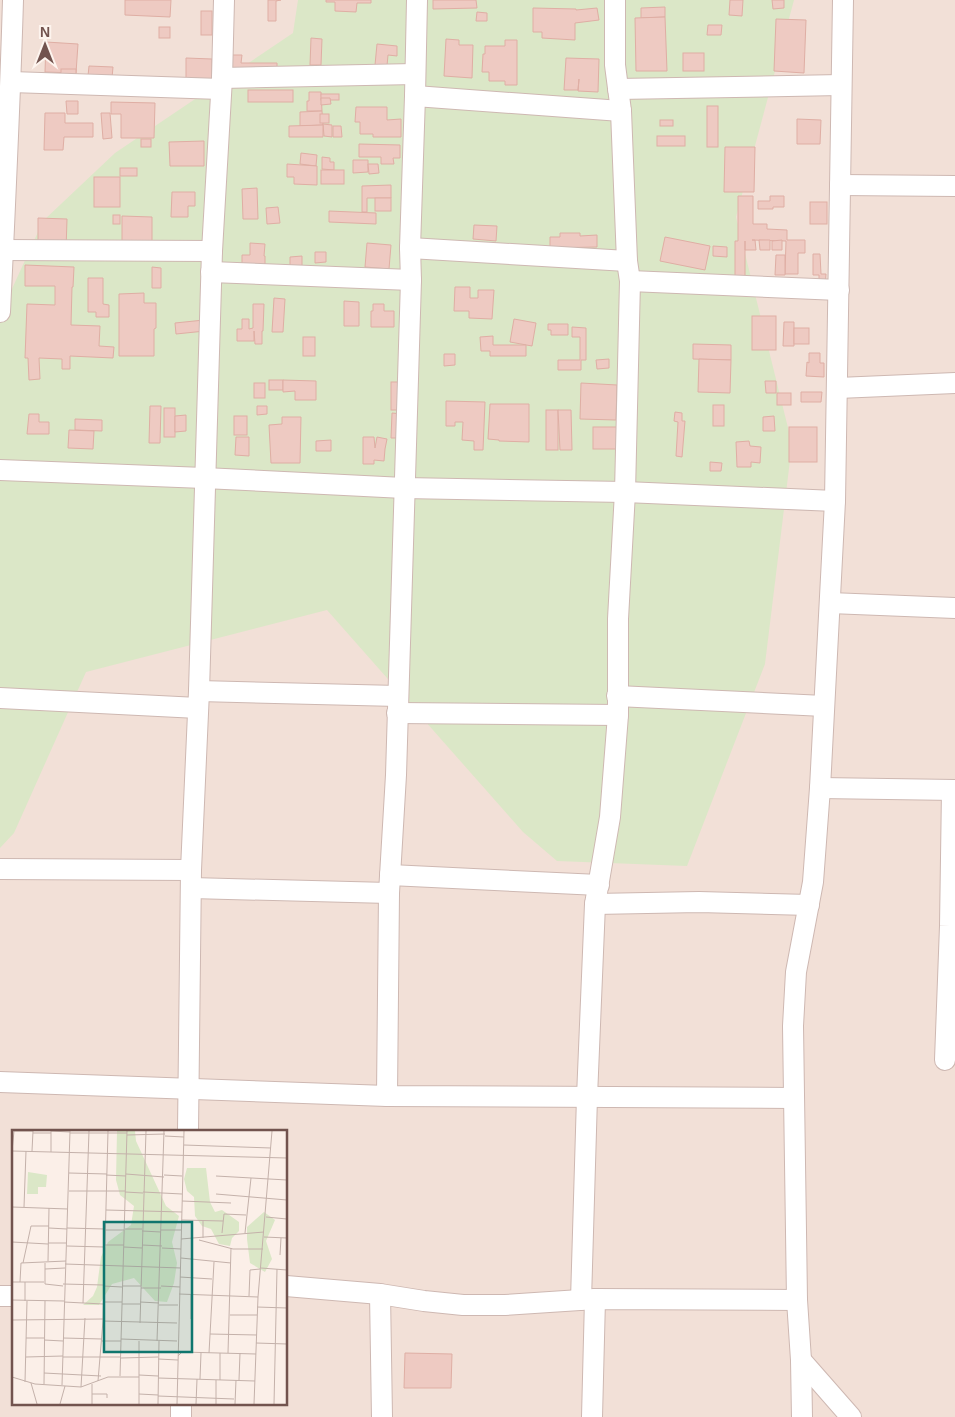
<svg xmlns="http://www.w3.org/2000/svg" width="955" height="1417" viewBox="0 0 955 1417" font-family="Helvetica,sans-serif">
<rect width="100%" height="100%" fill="#fbefe8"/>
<path fill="#f2e0d7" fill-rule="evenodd" d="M0,0H955V1417H0ZM14,1131H286V1403H14Z"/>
<polygon fill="#dbe7c7" points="298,0 794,0 736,217 792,444 765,664 687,866 557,861 523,832 327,610 86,672 14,833 0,848 0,315 43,221 115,153 293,33"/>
<g fill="#eecac2" stroke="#dfaea4">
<polygon points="125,0 171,0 170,17 125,15"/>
<polygon points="268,0 281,0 276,1 276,21 268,21"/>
<polygon points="326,0 371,0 371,3 357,3 356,12 335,11 335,2 326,2"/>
<polygon points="433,0 476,0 477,8 433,9"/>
<polygon points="730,0 743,0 742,16 729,15"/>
<polygon points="772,0 784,0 784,8 773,9"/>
<polygon points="665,7 665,17 641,18 641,8"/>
<polygon points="533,8 576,9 576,10 597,8 599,20 575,23 575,40 542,38 542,32 533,32"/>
<rect x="201" y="11" width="11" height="24"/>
<polygon points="477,12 487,13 487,21 476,21"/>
<polygon points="665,17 667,71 636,71 635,18"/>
<polygon points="776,19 806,20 804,73 774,71"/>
<polygon points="708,25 722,25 721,35 707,35"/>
<rect x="159" y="27" width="11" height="11"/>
<polygon points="311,38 322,39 321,65 310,65"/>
<polygon points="446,39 459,40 459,45 473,45 472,78 444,76"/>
<polygon points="505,40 517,40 517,85 505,85 505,81 489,81 489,72 482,72 483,54 485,54 485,46 505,46"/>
<polygon points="46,42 78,44 76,73 45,72"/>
<polygon points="377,44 397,46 397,56 388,55 387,66 375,65"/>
<rect x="683" y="53" width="21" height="18"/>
<polygon points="232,55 242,55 241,63 277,63 277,75 231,73"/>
<polygon points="186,58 212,59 212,80 186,80"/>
<polygon points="566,58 599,59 598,92 578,91 579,79 578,90 564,90"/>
<polygon points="89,66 113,67 112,78 88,76"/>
<rect x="61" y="69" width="15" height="9"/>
<rect x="248" y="90" width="45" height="12"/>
<polygon points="309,92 321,92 322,111 307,111 307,101 309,101"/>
<rect x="321" y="94" width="18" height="6"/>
<polygon points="321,98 330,98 331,104 321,105"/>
<polygon points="66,101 78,101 78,114 67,114"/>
<polygon points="111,102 155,103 154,138 121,138 121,114 111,114"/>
<rect x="707" y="106" width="11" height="41"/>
<polygon points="356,107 387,107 387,120 401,119 401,137 373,137 373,134 360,134 360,122 355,122"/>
<polygon points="322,111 323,125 300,126 300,112"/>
<polygon points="45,113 65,113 65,123 93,123 93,137 64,137 63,150 44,150"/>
<polygon points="101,113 110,113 112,138 103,139"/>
<rect x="320" y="114" width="9" height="9"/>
<polygon points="797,119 821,120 820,144 797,144"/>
<rect x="660" y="120" width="13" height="6"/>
<polygon points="323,124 332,125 332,137 324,136"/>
<polygon points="323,125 323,137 289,137 289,126"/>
<polygon points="333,126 341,126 342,137 333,137"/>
<rect x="657" y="136" width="28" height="10"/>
<rect x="141" y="139" width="10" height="8"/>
<polygon points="204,141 204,166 170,166 169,142"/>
<polygon points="359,144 400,145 400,158 393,158 394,164 381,164 381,157 359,157"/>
<polygon points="725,147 755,147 754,192 724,192"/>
<polygon points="301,153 317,155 316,166 300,164"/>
<polygon points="322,157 330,158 330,162 334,162 334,170 322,169"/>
<polygon points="353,160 368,160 368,172 353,173"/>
<polygon points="287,164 317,166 317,185 294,184 294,177 287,177"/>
<polygon points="368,164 378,164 379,173 369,174"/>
<rect x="120" y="168" width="17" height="8"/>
<rect x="321" y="170" width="23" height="14"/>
<rect x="94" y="177" width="26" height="30"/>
<polygon points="391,185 391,198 367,198 367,212 362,212 362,186"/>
<polygon points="257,188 258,219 243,219 242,189"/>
<polygon points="172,192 195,192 195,206 188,206 188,217 171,217"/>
<polygon points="738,196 753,196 753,224 767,224 767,229 787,230 787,240 805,240 805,253 798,253 798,274 785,274 786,241 752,240 755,240 756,250 745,250 745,241 745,285 735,285 735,241 738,241"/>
<polygon points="770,196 784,196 784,207 773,207 773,209 758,209 758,201 770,201"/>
<rect x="375" y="198" width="16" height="13"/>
<rect x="810" y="202" width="17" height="22"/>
<polygon points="278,207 280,223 267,224 266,208"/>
<polygon points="329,211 376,213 376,224 329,222"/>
<rect x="113" y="215" width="7" height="9"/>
<polygon points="122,216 152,217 152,253 122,253"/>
<polygon points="38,218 67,219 66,250 38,250"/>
<polygon points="474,225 497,226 496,241 473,239"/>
<polygon points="560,233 580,233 580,236 597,235 597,247 550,248 550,237 560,237"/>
<polygon points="665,237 710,246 705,270 660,261"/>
<polygon points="759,240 770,240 770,250 760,250"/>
<polygon points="782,240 782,250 772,250 772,241"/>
<polygon points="250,243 265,244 264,256 265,256 265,266 242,265 242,255 250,255"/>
<polygon points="367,243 391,245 389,269 365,267"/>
<polygon points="713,246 727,247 727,257 713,256"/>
<polygon points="315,252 326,252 326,262 315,263"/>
<polygon points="813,254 820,254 821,274 826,274 825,287 819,287 819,275 813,275"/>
<polygon points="776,255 785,255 785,275 775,275"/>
<polygon points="302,256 302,269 290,270 290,257"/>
<polygon points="25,265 74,267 73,287 72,287 71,325 100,326 99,346 114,347 113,358 70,356 70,369 62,369 62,359 39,358 40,379 29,380 28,358 25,358 27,304 55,305 55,286 25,286"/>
<polygon points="152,267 161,268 161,288 152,288"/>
<polygon points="88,278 103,278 103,304 109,305 109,317 96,317 96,312 88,312"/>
<polygon points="455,287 470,287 470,298 478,298 478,290 494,290 492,319 469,318 469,311 454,311"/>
<polygon points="144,293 144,303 156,303 156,328 154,329 154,356 119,356 119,294"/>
<polygon points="274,298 285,299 283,332 272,332"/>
<polygon points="344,301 359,302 359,326 344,326"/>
<polygon points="253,304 264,304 263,331 262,331 262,344 255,344 254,331 254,341 237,341 237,329 242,329 242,319 249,319 249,329 253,328"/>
<polygon points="373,304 384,304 384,311 394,311 394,327 371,327 371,311 373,311"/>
<rect x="752" y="316" width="24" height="34"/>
<polygon points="514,319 536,323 532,346 510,342"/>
<polygon points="204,320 205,331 176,334 175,323"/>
<polygon points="784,322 794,322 794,346 783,346"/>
<polygon points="548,324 568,324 568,335 551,335 551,330 548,330"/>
<polygon points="572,327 586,328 586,360 581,360 581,370 558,370 558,360 580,360 580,337 572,337"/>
<rect x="794" y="328" width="15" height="16"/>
<polygon points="493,336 493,345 526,345 526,356 490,356 490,351 481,351 480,337"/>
<rect x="303" y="337" width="12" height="19"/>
<polygon points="693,344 731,345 731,360 693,359"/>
<polygon points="809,353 820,353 820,363 824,363 824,377 806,376 807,362 809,363"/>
<polygon points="444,354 455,354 455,365 444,366"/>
<polygon points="609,359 609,368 597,369 596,360"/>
<polygon points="699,359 731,360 730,393 698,392"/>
<rect x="269" y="380" width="14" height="10"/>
<polygon points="283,380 316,381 316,400 295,400 295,391 283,392"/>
<polygon points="765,381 776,381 776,393 766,393"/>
<rect x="391" y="382" width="12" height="28"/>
<rect x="254" y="383" width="11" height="15"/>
<polygon points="581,383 617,385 616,420 580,419"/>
<polygon points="801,392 822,392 821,402 801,402"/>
<rect x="777" y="393" width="14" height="12"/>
<polygon points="446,401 485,402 483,450 474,450 474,441 462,440 463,422 455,422 455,426 446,426"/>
<polygon points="490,404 529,404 529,442 499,441 499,440 488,439"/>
<rect x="713" y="405" width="11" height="21"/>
<polygon points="150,406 161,406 160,443 149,443"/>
<polygon points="257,406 267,406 267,414 257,415"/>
<rect x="164" y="408" width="11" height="29"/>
<rect x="546" y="410" width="12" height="40"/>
<polygon points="558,410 571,410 572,450 560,450"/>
<polygon points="675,412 682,413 682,421 685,421 682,457 676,456 678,422 674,421"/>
<polygon points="392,413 402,414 401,438 391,438"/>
<polygon points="29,414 39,414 39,422 49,422 49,434 27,434"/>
<polygon points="186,415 186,431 175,432 175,416"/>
<rect x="234" y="416" width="13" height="19"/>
<polygon points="774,416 775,431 763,431 763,417"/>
<polygon points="282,417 301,417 300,463 271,463 269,425 282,424"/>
<polygon points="75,419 102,420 102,431 75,430"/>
<rect x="593" y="427" width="24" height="22"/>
<rect x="789" y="427" width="28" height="35"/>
<polygon points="69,430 94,431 93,449 68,448"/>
<polygon points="236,437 249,437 249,456 235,455"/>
<polygon points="363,437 374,437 375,448 377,437 387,439 385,449 384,461 374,460 374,464 363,464"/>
<polygon points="331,440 331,451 316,451 316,441"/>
<polygon points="749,441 750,446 761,447 760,463 751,462 751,467 737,467 736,442"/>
<polygon points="710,462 722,463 721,471 710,471"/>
<polygon points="405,1353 452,1354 451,1388 404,1388"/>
</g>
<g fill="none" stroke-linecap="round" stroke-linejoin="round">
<g stroke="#ceb8b2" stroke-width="22">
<g id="street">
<polyline points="222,78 415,74"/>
<polyline points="11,82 221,89"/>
<polyline points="618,89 841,85"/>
<polyline points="415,96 621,111"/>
<polyline points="840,185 955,186"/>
<polyline points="410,248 627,261"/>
<polyline points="2,250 212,251"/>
<polyline points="211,272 411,280"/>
<polyline points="630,281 839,290"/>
<path d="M0,312C5,208 10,104 13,0"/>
<polyline points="838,388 955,383"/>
<polyline points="0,470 204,478 404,488 625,492 835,501"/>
<polyline points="830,603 955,608"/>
<polyline points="199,691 398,696"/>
<polyline points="617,696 824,706"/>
<polyline points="0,698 198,708"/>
<polyline points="397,713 618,715"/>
<polyline points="820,788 955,790"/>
<polyline points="0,869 191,870"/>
<polyline points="390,875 599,885"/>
<polyline points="191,888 389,893"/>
<polyline points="595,904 699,902 809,905"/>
<polyline points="945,1060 950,926 952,790"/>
<polyline points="0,1082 387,1096 794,1098"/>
<polyline points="387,1096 389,893 396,775 411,280 410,248 415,96 417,0"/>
<polyline points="188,1131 191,870 199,691 212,251 222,78 224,0"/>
<polyline points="286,1286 380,1294 424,1301 463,1305 505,1305 595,1299 797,1300"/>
<polyline points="380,1294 382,1417"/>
<polyline points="0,1296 14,1296"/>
<polyline points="581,1300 587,1097 595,904 610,817 618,715 618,619 625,492 630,281 627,261 621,111 615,65 615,0"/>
<polyline points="801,1360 851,1417"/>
<polyline points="181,1417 181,1403"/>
<polyline points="592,1417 595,1299"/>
<polyline points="802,1417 801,1360 797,1300 793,1026 796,972 813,882 820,788 835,501 843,0"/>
</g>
</g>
<use href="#street" stroke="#fff" stroke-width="20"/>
</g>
<g transform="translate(12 1130)">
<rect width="275" height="275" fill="#fbefe8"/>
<path d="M105,1H123L124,11L154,76L167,86L160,112L165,133L162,153L155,172L143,171L122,148L100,154L87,175H71L81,166L85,157L89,127L96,112L119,95L122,76L108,65L104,50ZM175,38H194L198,72L203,82L210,80L227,92V101L220,108L218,116L207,114L199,99L190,96L183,86L182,67L175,61L172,49ZM16,42L35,45L34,57H26V64H15ZM252,82L263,90L254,111L260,129L253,142L238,133L235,109V97Z" fill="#dbe7c7"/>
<path fill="none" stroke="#c4b1aa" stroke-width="1" d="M2,1H21M39,1L58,2M21,3H39M58,3H115M115,5L153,4M153,6L172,7M172,15L259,18M0,21L275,28M0,21L2,1M20,21L21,1M39,22V1M57,43L95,44M114,44L152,47M94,45L114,46M152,45L170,46M204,46L275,50M57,61H113M113,62L131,63M131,62L170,64M204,64L275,70M170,71L219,73M0,77L56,79M12,77L14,21M94,80L170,82M254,87L275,89M170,90L211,91M37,98L55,99M55,98L93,99M113,99H130M93,100H112M149,100H169M130,101L149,102M210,103L212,84L234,85M233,103L239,48M252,107L275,108M191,108V91M169,109L252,102M187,110L221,119H251M0,112L36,114M36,113H55M92,115H112M130,115L150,116M55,116L92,117M112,117L130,118M150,118L169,119M268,125L269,108M169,128L219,133M36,131L37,78M11,133L19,96H37M33,133V154L51,156M53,134L169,138M249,138L275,140M33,139L53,138M168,147L200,149M0,152H32M8,152L9,133L54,131M51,154L91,155M91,156L110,157M110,156H129M149,156L168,157M129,158H149M167,164L246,167M237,166L238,140L248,139M0,170L52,171M13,171V152M52,172L91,174M91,172H110M128,172L147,173M71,173L77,1M110,174H128M147,175H166M245,177L275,178M218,185H245M179,189V165M0,190L91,189M91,191L165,193M128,193L134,1M198,204L245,205M14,208H32M51,208L90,209M109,209L165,211M32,210L51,211M90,211H109M145,211L152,1M244,213L275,214M197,223L202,132M216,223L219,118M166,226L170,222L244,224M14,227L51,226M51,227H109M109,228L146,227M146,229L166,230M32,243L89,246M127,245L146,246M108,246L115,1M0,247L23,254L69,257L96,247H127M146,248L243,251M188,249L189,223M204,250V274M208,250V223M227,250L228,223M86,251L91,191L96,1M13,252L15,171M19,253L25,274M32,254L33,171M50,255L58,1M69,257L73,188M80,264H95V268M127,264L146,265M146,266L222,269M48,274L53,256M80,274V254M127,274V211M146,274L147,211M165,274L172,1M184,274L185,249M223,274L224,250M242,274L246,167L260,1M262,274L265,139"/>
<path fill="#0f766e" fill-opacity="0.15" stroke="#0f766e" stroke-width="2.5" d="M92,92H180V222H92Z"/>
<rect width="275" height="275" fill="none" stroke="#72534e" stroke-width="2.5"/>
</g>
<g transform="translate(45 45)" stroke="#fdf4ee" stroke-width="4" paint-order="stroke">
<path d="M0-4L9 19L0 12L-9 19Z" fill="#72534e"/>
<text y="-8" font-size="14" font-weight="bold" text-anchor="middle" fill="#72534e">N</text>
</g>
</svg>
